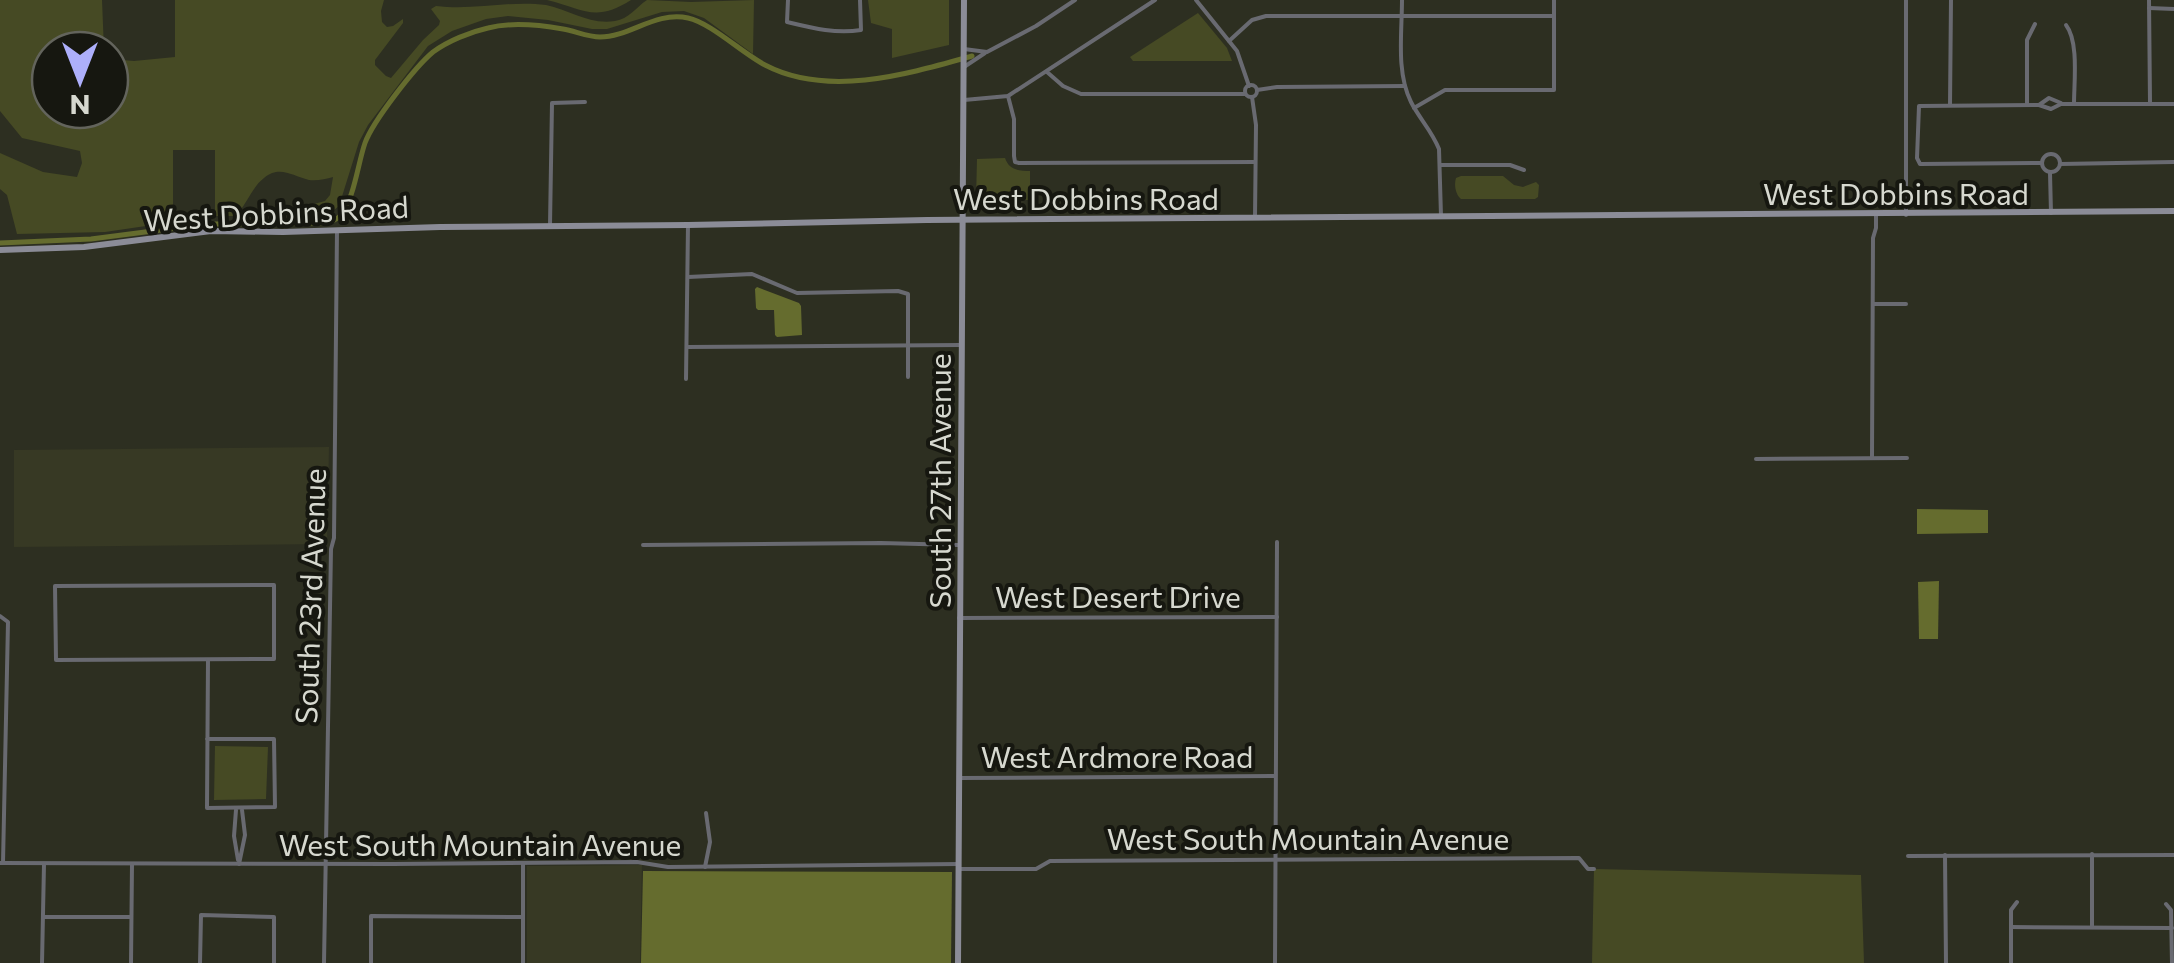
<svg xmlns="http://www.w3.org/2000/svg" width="2174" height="963" viewBox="0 0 2174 963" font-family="Commissioner,sans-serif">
<rect width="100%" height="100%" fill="#2d2f21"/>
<g fill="#373924">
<polygon points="329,447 327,544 14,547 14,450"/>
<polygon points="642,865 640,963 527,963 527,866"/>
</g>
<g fill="#464a24">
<path d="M0,0H102L104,50H50V110H110V59L134,61L175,57V0H384L381,11L382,22L387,27L393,26L403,19V23L375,60V65L386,76L391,78L423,40L439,25L440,21L431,9L436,6C474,11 509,0 546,5C570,10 589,25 615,21C629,19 635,8 647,0L691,2L754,0L753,54L704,18L684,11L662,12L607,29H592L548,20L508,16L486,19L452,31L428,46L368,125L359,142L339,206C326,218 311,216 294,216L303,207L325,201L330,195L333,177C326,179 317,181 309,180C292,176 280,165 264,178C251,188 247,205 235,216H215V150H173V222L105,232L17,234L7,195L0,189V153L43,172L77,177L82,163L80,151L22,138L0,111Z"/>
<path d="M547,0H631C595,23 584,9 547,0Z"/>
<polygon points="868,0 949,0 949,45 892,58 892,29 871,23"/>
<polygon points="1198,13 1227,48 1232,61 1133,61 1130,57"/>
<path d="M1005,158C1009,170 1019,171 1030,171V200L976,199L977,159Z"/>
<path d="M1461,176H1503L1514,185L1523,187L1536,182L1539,185L1538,197L1535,199H1461C1455,194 1454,184 1456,178Z"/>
<polygon points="215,746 268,747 266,799 214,800"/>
<polygon points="1594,869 1861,875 1864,963 1592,963"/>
</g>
<g fill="#656c2e">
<polygon points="757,287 799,303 801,306 802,335 777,337 775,335 774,310 758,310 756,308 755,289"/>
<polygon points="1917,509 1988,510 1988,533 1917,534"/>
<polygon points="1939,581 1938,639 1919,639 1918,582"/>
<polygon points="643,871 952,872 951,963 641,963"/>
</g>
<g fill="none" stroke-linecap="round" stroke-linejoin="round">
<g stroke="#656c2e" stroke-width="5">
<path d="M321,223C328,223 336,221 341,215C354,199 358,163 365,143C373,121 415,67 433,52C448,41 470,32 488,28C511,22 540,25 563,29C575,31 588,37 600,37C630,37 655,11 688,18C711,23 742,53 765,65C828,98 908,74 972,56"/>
<polyline points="215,224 315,223"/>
<polyline points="0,243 91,239 207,224"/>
</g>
<g stroke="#696a71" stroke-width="4">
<path d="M788,0L787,22C812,28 835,34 861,30L860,0"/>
<polyline points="1196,0 1237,51 1249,86"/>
<path d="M1402,0C1402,33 1396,72 1411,102C1419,118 1432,131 1439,149L1441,216"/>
<polyline points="2149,0 2150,103"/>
<polyline points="2149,8 2174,9"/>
<path d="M2066,25C2079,42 2074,82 2074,104"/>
<polyline points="1229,41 1252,20 1266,16 1554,16"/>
<polyline points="964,49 987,52 1036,26 1075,0"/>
<polyline points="964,67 985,53"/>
<polyline points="1047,72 1063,86 1081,94 1245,94"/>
<circle cx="1251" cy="91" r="6"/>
<polyline points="1257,90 1277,87 1405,86"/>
<polyline points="1008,96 1014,119 1014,156 1015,162 1019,163 1255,162"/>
<polyline points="1252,97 1256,125 1255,217"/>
<polyline points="964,100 1008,96 1155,0"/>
<polyline points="1950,105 1951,0"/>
<polyline points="2027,105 2027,40 2035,24"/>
<polyline points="2039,105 2049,98 2061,103"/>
<polyline points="1414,108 1445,90 1554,90 1554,0"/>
<circle cx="2051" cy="163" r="9"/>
<polyline points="2041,163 1920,164 1917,158 1919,106 2039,105 2051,109 2061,104 2174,104"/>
<polyline points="2060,164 2174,162"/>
<polyline points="1441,165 1510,165 1524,170"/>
<polyline points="2050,173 2051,213"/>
<polyline points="1906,215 1906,0"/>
<polyline points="550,225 552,103 585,102"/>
<polyline points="688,277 752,274 797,293 898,291 908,294 908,377"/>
<polyline points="1873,304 1906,304"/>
<polyline points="687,347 961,345"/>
<polyline points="686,379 688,225"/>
<polyline points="1872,458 1873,238 1876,228 1876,215"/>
<polyline points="1756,459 1907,458"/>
<polyline points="643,545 881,543 958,545"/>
<polygon points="274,585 274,659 56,660 55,586"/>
<polyline points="0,616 8,622 3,863"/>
<polyline points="959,618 1277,617"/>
<polyline points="207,739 274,739 275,807 207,808 208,660"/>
<polyline points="959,778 1274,776"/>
<polyline points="236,810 234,836 238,860"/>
<polyline points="2092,854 2092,927"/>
<polyline points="1945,855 1946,963"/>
<polyline points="1908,856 2174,855"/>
<polyline points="0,863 393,864 637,862 668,867 959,864"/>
<polyline points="239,864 245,835 242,810"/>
<polyline points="705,867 710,842 706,813"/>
<polyline points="961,869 1036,869 1050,861 1579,858 1588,869 1594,869"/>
<polyline points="2166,904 2171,910 2172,963"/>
<polyline points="43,917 131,917"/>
<polyline points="2011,927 2172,928"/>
<polyline points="42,963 44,864"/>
<polyline points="131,963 132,864"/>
<polyline points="200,963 201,915 274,917 274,963"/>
<polyline points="324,963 331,549 334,538 337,230"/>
<polyline points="371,963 371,916 523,917"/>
<polyline points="523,963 523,863"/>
<polyline points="1275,963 1277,542"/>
<polyline points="2011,963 2011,910 2017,902"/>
</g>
<g stroke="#8b8c97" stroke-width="6">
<polyline points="0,250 84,247 211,231 283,232 440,227 688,225 927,220 2174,211"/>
<polyline points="958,963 964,0"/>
</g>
</g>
<g text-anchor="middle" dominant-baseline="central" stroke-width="8" stroke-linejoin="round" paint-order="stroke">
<g font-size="30" fill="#d6d8cf" stroke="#161710">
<text x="1896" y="192">West Dobbins Road</text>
<text x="1086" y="197">West Dobbins Road</text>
<text transform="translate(276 212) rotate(-3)">West Dobbins Road</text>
<text transform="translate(938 481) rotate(-90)">South 27th Avenue</text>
<text x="1118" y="595">West Desert Drive</text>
<text transform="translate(309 596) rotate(-88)">South 23rd Avenue</text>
<text x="1117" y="755">West Ardmore Road</text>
<text x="1308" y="837">West South Mountain Avenue</text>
<text x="480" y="843">West South Mountain Avenue</text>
</g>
</g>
<g transform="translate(80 80) rotate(180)"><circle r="48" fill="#161710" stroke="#63645c" stroke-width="2.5"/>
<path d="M0-8L18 38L0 25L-18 38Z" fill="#adaffb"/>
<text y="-15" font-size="28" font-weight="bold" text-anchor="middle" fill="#d6d8cf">N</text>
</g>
</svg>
